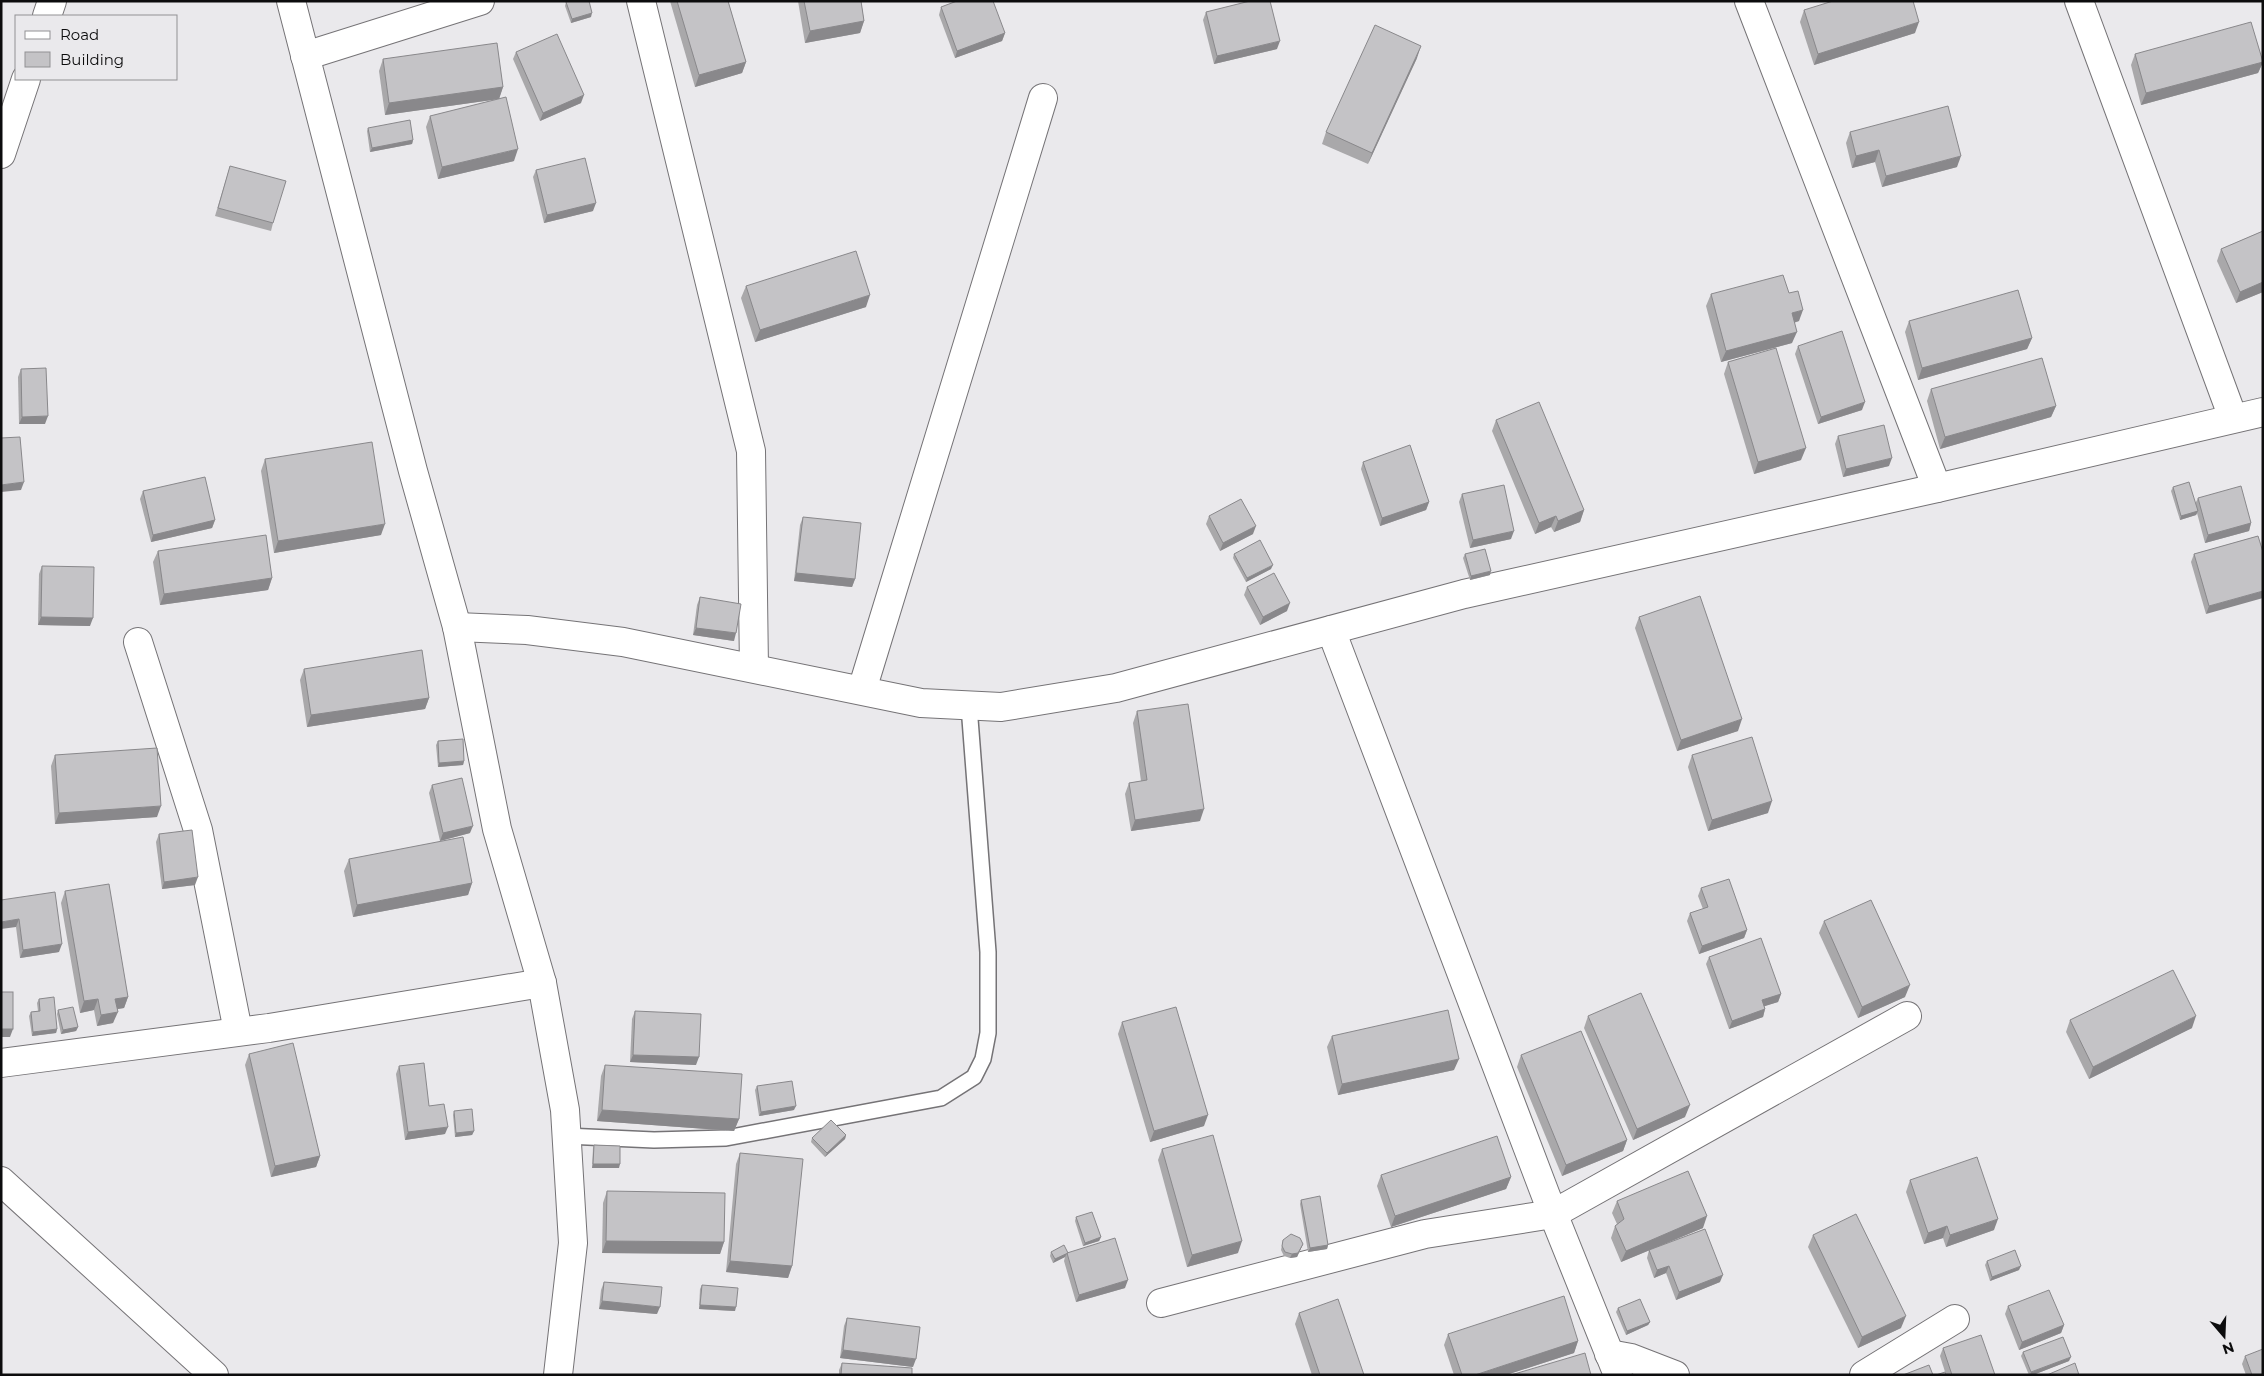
<svg xmlns="http://www.w3.org/2000/svg" width="2264" height="1376" viewBox="0 0 2264 1376" font-family="Montserrat,sans-serif">
<rect width="100%" height="100%" fill="#eae9ec"/>
<g fill="none" stroke-linecap="round" stroke-linejoin="round">
<g stroke="#757376" stroke-width="18">
<polyline id="lane" points="566,1136 654,1140 726,1138 941,1098 974,1077 983,1059 988,1033 988,952 969,706"/>
</g>
<g stroke="#757376" stroke-width="30">
<g id="street">
<polyline points="291,1 413,471 457,627 497,829 542,983 565,1110 573,1243 558,1375"/>
<polyline points="641,1 751,451 754,668"/>
<polyline points="1749,1 1937,488"/>
<polyline points="2079,1 2233,418"/>
<polyline points="47,16 52,1"/>
<polyline points="305,56 480,1"/>
<polyline points="1,154 26,79"/>
<polyline points="457,627 527,630 623,642 921,703 1001,707 1116,688 1464,594 1937,488 2263,412"/>
<polyline points="1331,630 1546,1196 1618,1375"/>
<polyline points="138,642 198,830 238,1031"/>
<polyline points="862,690 1043,98"/>
<polyline points="1,1063 269,1028 542,983"/>
<polyline points="1,1181 214,1375"/>
<polyline points="1161,1303 1425,1234 1553,1214 1907,1016"/>
<polyline points="1609,1354 1631,1358 1675,1375"/>
<polyline points="1864,1375 1955,1319"/>
</g>
</g>
<use href="#lane" stroke="#fff" stroke-width="15"/>
<use href="#street" stroke="#fff" stroke-width="28"/>
</g>
<g fill="#a9a8aa">
<polygon points="670,1 728,1 746,62 742,73 695,87"/>
<polygon points="798,1 861,1 864,21 860,33 805,43"/>
<polygon points="566,2 591,17 571,23 565,6"/>
<polygon points="941,7 1005,33 1002,41 955,58 939,15"/>
<polygon points="1804,10 1915,33 1814,65 1800,22"/>
<polygon points="1206,12 1277,49 1214,64 1203,20"/>
<polygon points="516,52 581,103 540,121 513,59"/>
<polygon points="2135,54 2263,62 2258,73 2141,105 2131,65"/>
<polygon points="1417,58 1368,164 1322,144 1326,132"/>
<polygon points="383,59 503,87 499,99 385,115 379,71"/>
<polygon points="430,116 514,161 438,179 426,127"/>
<polygon points="368,128 413,140 412,144 370,152 367,131"/>
<polygon points="1850,132 1957,167 1882,187 1875,162 1852,168 1846,143"/>
<polygon points="230,166 273,223 271,231 215,216"/>
<polygon points="536,170 593,211 544,223 533,177"/>
<polygon points="2263,231 2263,292 2236,303 2217,261 2221,249"/>
<polygon points="746,286 866,307 755,342 741,298"/>
<polygon points="1789,293 1799,321 1794,323 1792,343 1721,362 1706,306 1711,294"/>
<polygon points="1909,321 2032,338 2027,349 1918,380 1905,332"/>
<polygon points="1798,346 1862,410 1818,424 1795,354"/>
<polygon points="1728,362 1801,460 1754,474 1724,374"/>
<polygon points="21,369 45,424 19,424 18,377"/>
<polygon points="1931,389 2056,406 2051,417 1940,449 1927,401"/>
<polygon points="1496,420 1584,510 1580,522 1554,532 1551,527 1535,534 1492,431"/>
<polygon points="1838,436 1889,466 1843,477 1835,444"/>
<polygon points="265,459 381,535 274,553 261,471"/>
<polygon points="1363,462 1429,502 1426,510 1380,526 1361,469"/>
<polygon points="2173,487 2195,504 2198,498 2251,523 2249,531 2205,543 2197,513 2196,515 2180,520 2171,491"/>
<polygon points="143,491 215,520 212,528 151,542 140,499"/>
<polygon points="1462,494 1511,539 1470,548 1459,502"/>
<polygon points="1209,516 1253,534 1220,551 1206,524"/>
<polygon points="803,517 855,579 852,587 794,581 800,525"/>
<polygon points="2258,536 2206,614 2191,562 2194,554"/>
<polygon points="158,551 272,578 268,590 160,605 153,562"/>
<polygon points="1234,554 1271,569 1246,582 1233,558"/>
<polygon points="1465,554 1490,575 1470,580 1463,558"/>
<polygon points="42,566 90,626 38,625 39,574"/>
<polygon points="1247,587 1287,611 1260,625 1244,595"/>
<polygon points="700,597 734,641 693,635 697,605"/>
<polygon points="1639,617 1738,731 1677,751 1635,628"/>
<polygon points="304,669 429,698 425,709 307,727 300,680"/>
<polygon points="1137,711 1200,821 1131,831 1125,794 1129,783 1141,781 1133,723"/>
<polygon points="438,741 464,761 463,765 438,767 436,745"/>
<polygon points="55,755 157,817 55,824 51,766"/>
<polygon points="1692,755 1768,813 1708,831 1688,767"/>
<polygon points="432,785 470,833 440,841 429,793"/>
<polygon points="159,834 195,885 162,889 156,842"/>
<polygon points="349,859 472,883 468,895 353,917 344,871"/>
<polygon points="1701,888 1747,930 1744,938 1699,954 1687,921 1690,913 1703,909 1698,896"/>
<polygon points="65,891 128,997 124,1008 117,1009 113,1023 97,1026 94,1010 80,1013 61,903"/>
<polygon points="1,900 59,952 20,958 16,927"/>
<polygon points="1824,921 1905,997 1858,1018 1819,933"/>
<polygon points="1709,957 1781,994 1778,1002 1764,1006 1765,1009 1763,1017 1729,1029 1706,964"/>
<polygon points="39,999 57,1029 56,1033 32,1036 29,1016 31,1012 38,1011 37,1003"/>
<polygon points="58,1010 78,1027 76,1031 61,1034 57,1014"/>
<polygon points="635,1011 696,1065 630,1062 632,1019"/>
<polygon points="1588,1016 1685,1117 1633,1140 1584,1028"/>
<polygon points="2070,1020 2192,1028 2089,1079 2066,1032"/>
<polygon points="1122,1022 1204,1126 1150,1142 1118,1034"/>
<polygon points="1332,1036 1454,1070 1338,1095 1327,1047"/>
<polygon points="249,1054 320,1156 316,1167 271,1177 245,1065"/>
<polygon points="1521,1055 1627,1140 1623,1151 1562,1176 1517,1067"/>
<polygon points="605,1065 739,1119 734,1131 597,1121 601,1076"/>
<polygon points="399,1066 429,1106 445,1134 405,1140 396,1074"/>
<polygon points="757,1086 794,1110 759,1116 755,1090"/>
<polygon points="454,1111 474,1131 472,1135 455,1137 453,1115"/>
<polygon points="846,1135 845,1139 825,1157 811,1142 812,1138"/>
<polygon points="594,1145 619,1168 592,1168 593,1148"/>
<polygon points="1162,1149 1238,1253 1187,1267 1158,1160"/>
<polygon points="740,1153 792,1266 788,1278 726,1272 736,1164"/>
<polygon points="1381,1175 1511,1177 1506,1189 1391,1227 1377,1186"/>
<polygon points="1910,1180 1994,1230 1946,1247 1943,1238 1924,1244 1906,1192"/>
<polygon points="607,1191 724,1242 720,1254 602,1253 603,1203"/>
<polygon points="1301,1200 1328,1245 1327,1249 1308,1252 1300,1204"/>
<polygon points="1617,1201 1703,1228 1621,1262 1611,1238 1615,1226 1617,1224 1612,1213"/>
<polygon points="1076,1217 1101,1237 1099,1241 1083,1246 1075,1221"/>
<polygon points="1813,1235 1901,1328 1858,1348 1808,1247"/>
<polygon points="1283,1240 1303,1244 1297,1257 1290,1258 1284,1256 1281,1250"/>
<polygon points="1649,1250 1720,1282 1676,1300 1666,1273 1654,1278 1647,1258"/>
<polygon points="1051,1252 1068,1253 1125,1288 1076,1302 1064,1261 1065,1257 1053,1263 1050,1256"/>
<polygon points="1987,1261 2019,1270 1990,1281 1985,1265"/>
<polygon points="604,1282 657,1314 599,1309 601,1290"/>
<polygon points="702,1285 735,1311 699,1309 700,1289"/>
<polygon points="2008,1306 2064,1325 2061,1333 2019,1350 2005,1314"/>
<polygon points="1618,1308 1650,1322 1648,1325 1626,1335 1616,1312"/>
<polygon points="1299,1313 1364,1375 1312,1375 1295,1324"/>
<polygon points="847,1318 913,1367 840,1358 844,1326"/>
<polygon points="1448,1334 1578,1341 1574,1353 1506,1375 1454,1375 1444,1345"/>
<polygon points="1943,1348 1995,1375 1946,1375 1940,1356"/>
<polygon points="2023,1352 2069,1361 2033,1375 2029,1375 2021,1356"/>
<polygon points="2245,1356 2263,1375 2246,1375 2242,1364"/>
<polygon points="842,1363 912,1375 839,1375 839,1370"/>
</g>
<g fill="#89888b">
<polygon points="592,13 591,17 571,23 572,19"/>
<polygon points="864,21 860,33 805,43 810,31"/>
<polygon points="1919,22 1915,33 1814,65 1818,54"/>
<polygon points="1005,33 1002,41 955,58 957,51"/>
<polygon points="1280,41 1277,49 1214,64 1217,56"/>
<polygon points="1421,46 1417,58 1368,164 1372,153"/>
<polygon points="746,62 742,73 695,87 699,75"/>
<polygon points="2263,62 2258,73 2141,105 2146,93"/>
<polygon points="503,87 499,99 385,115 389,103"/>
<polygon points="584,95 581,103 540,121 543,113"/>
<polygon points="413,140 412,144 370,152 372,148"/>
<polygon points="518,149 514,161 438,179 442,167"/>
<polygon points="1879,150 1875,162 1852,168 1856,156"/>
<polygon points="1961,156 1957,167 1882,187 1886,176"/>
<polygon points="596,203 593,211 544,223 547,215"/>
<polygon points="2263,282 2263,292 2236,303 2240,292"/>
<polygon points="870,295 866,307 755,342 760,330"/>
<polygon points="1803,310 1799,321 1788,324 1792,313"/>
<polygon points="1797,332 1792,343 1721,362 1726,351"/>
<polygon points="2032,338 2027,349 1918,380 1922,368"/>
<polygon points="1865,402 1862,410 1818,424 1821,417"/>
<polygon points="2056,406 2051,417 1940,449 1945,437"/>
<polygon points="48,416 45,424 19,424 22,417"/>
<polygon points="1806,448 1801,460 1754,474 1758,462"/>
<polygon points="1892,458 1889,466 1843,477 1846,469"/>
<polygon points="24,482 21,490 1,492 1,485"/>
<polygon points="1429,502 1426,510 1380,526 1382,518"/>
<polygon points="1584,510 1580,522 1554,532 1558,521"/>
<polygon points="2198,511 2196,515 2180,520 2181,516"/>
<polygon points="1556,516 1551,527 1535,534 1539,523"/>
<polygon points="215,520 212,528 151,542 153,535"/>
<polygon points="2251,523 2249,531 2205,543 2208,535"/>
<polygon points="385,524 381,535 274,553 278,541"/>
<polygon points="1256,526 1253,534 1220,551 1223,543"/>
<polygon points="1514,531 1511,539 1470,548 1473,540"/>
<polygon points="1273,565 1271,569 1246,582 1247,578"/>
<polygon points="1491,571 1490,575 1470,580 1471,576"/>
<polygon points="796,573 855,579 852,587 794,581"/>
<polygon points="272,578 268,590 160,605 164,594"/>
<polygon points="2263,591 2263,598 2206,614 2209,606"/>
<polygon points="1290,603 1287,611 1260,625 1263,617"/>
<polygon points="41,617 93,618 90,626 38,625"/>
<polygon points="696,628 736,633 734,641 693,635"/>
<polygon points="429,698 425,709 307,727 311,715"/>
<polygon points="1742,719 1738,731 1677,751 1681,740"/>
<polygon points="464,761 463,765 438,767 439,763"/>
<polygon points="1772,801 1768,813 1708,831 1712,820"/>
<polygon points="161,806 157,817 55,824 59,813"/>
<polygon points="1204,809 1200,821 1131,831 1135,820"/>
<polygon points="473,826 470,833 440,841 443,833"/>
<polygon points="198,877 195,885 162,889 164,882"/>
<polygon points="472,883 468,895 353,917 357,905"/>
<polygon points="19,919 16,927 1,929 1,922"/>
<polygon points="1747,930 1744,938 1699,954 1702,946"/>
<polygon points="62,944 59,952 20,958 23,950"/>
<polygon points="1910,985 1905,997 1858,1018 1862,1007"/>
<polygon points="1781,994 1778,1002 1759,1008 1762,1000"/>
<polygon points="128,997 124,1008 111,1010 115,999"/>
<polygon points="98,999 94,1010 80,1013 84,1001"/>
<polygon points="1765,1009 1763,1017 1729,1029 1732,1021"/>
<polygon points="118,1012 113,1023 97,1026 101,1015"/>
<polygon points="2196,1016 2192,1028 2089,1079 2093,1067"/>
<polygon points="78,1027 76,1031 61,1034 63,1030"/>
<polygon points="1,1029 13,1029 10,1037 1,1037"/>
<polygon points="57,1029 56,1033 32,1036 33,1032"/>
<polygon points="633,1055 699,1057 696,1065 630,1062"/>
<polygon points="1459,1059 1454,1070 1338,1095 1342,1084"/>
<polygon points="1690,1105 1685,1117 1633,1140 1637,1129"/>
<polygon points="796,1106 794,1110 759,1116 761,1112"/>
<polygon points="602,1110 739,1119 734,1131 597,1121"/>
<polygon points="1208,1115 1204,1126 1150,1142 1154,1131"/>
<polygon points="448,1127 445,1134 405,1140 408,1132"/>
<polygon points="474,1131 472,1135 455,1137 456,1133"/>
<polygon points="846,1135 845,1139 825,1157 827,1153"/>
<polygon points="1627,1140 1623,1151 1562,1176 1566,1165"/>
<polygon points="320,1156 316,1167 271,1177 275,1166"/>
<polygon points="593,1164 620,1164 619,1168 592,1168"/>
<polygon points="1511,1177 1506,1189 1391,1227 1395,1216"/>
<polygon points="1707,1216 1703,1228 1621,1262 1626,1251"/>
<polygon points="1998,1219 1994,1230 1946,1247 1950,1235"/>
<polygon points="1947,1226 1943,1238 1924,1244 1928,1233"/>
<polygon points="1101,1237 1099,1241 1083,1246 1085,1243"/>
<polygon points="606,1241 724,1242 720,1254 602,1253"/>
<polygon points="1242,1241 1238,1253 1187,1267 1192,1255"/>
<polygon points="1303,1244 1297,1257 1290,1258 1292,1254"/>
<polygon points="1328,1245 1327,1249 1308,1252 1310,1248"/>
<polygon points="1067,1253 1065,1257 1053,1263 1055,1259"/>
<polygon points="730,1261 792,1266 788,1278 726,1272"/>
<polygon points="1669,1266 1666,1273 1654,1278 1657,1270"/>
<polygon points="2021,1266 2019,1270 1990,1281 1992,1277"/>
<polygon points="1723,1275 1720,1282 1676,1300 1679,1292"/>
<polygon points="1128,1280 1125,1288 1076,1302 1079,1295"/>
<polygon points="602,1301 660,1307 657,1314 599,1309"/>
<polygon points="700,1305 736,1307 735,1311 699,1309"/>
<polygon points="1906,1316 1901,1328 1858,1348 1862,1337"/>
<polygon points="1650,1322 1648,1325 1626,1335 1627,1331"/>
<polygon points="2064,1325 2061,1333 2019,1350 2022,1342"/>
<polygon points="1578,1341 1574,1353 1506,1375 1475,1375"/>
<polygon points="843,1350 916,1359 913,1367 840,1358"/>
<polygon points="2071,1357 2069,1361 2033,1375 2030,1375 2031,1372"/>
</g>
<g fill="#c4c3c6" stroke="#89888b">
<polygon points="569,1 589,1 592,13 572,19 566,2"/>
<polygon points="677,1 728,1 746,62 699,75"/>
<polygon points="804,1 861,1 864,21 810,31"/>
<polygon points="957,1 993,1 1005,33 957,51 941,7"/>
<polygon points="1250,1 1270,1 1280,41 1217,56 1206,12"/>
<polygon points="1833,1 1913,1 1919,22 1818,54 1804,10"/>
<polygon points="2251,22 2263,62 2146,93 2135,54"/>
<polygon points="1375,25 1421,46 1372,153 1326,132"/>
<polygon points="557,34 584,95 543,113 516,52"/>
<polygon points="497,43 503,87 389,103 383,59"/>
<polygon points="506,97 518,149 442,167 430,116"/>
<polygon points="1948,106 1961,156 1886,176 1879,150 1856,156 1850,132"/>
<polygon points="410,120 413,140 372,148 368,128"/>
<polygon points="585,158 596,203 547,215 536,170"/>
<polygon points="230,166 286,181 273,223 218,208"/>
<polygon points="2263,231 2263,282 2240,292 2221,249"/>
<polygon points="856,251 870,295 760,330 746,286"/>
<polygon points="1783,275 1789,293 1798,291 1803,310 1792,313 1797,332 1726,351 1711,294"/>
<polygon points="2018,290 2032,338 1922,368 1909,321"/>
<polygon points="1842,331 1865,402 1821,417 1798,346"/>
<polygon points="1776,348 1806,448 1758,462 1728,362"/>
<polygon points="2042,358 2056,406 1945,437 1931,389"/>
<polygon points="46,368 48,416 22,417 21,369"/>
<polygon points="1539,402 1584,510 1558,521 1556,516 1539,523 1496,420"/>
<polygon points="1884,425 1892,458 1846,469 1838,436"/>
<polygon points="20,437 24,482 1,485 1,438"/>
<polygon points="372,442 385,524 278,541 265,459"/>
<polygon points="1410,445 1429,502 1382,518 1363,462"/>
<polygon points="205,477 215,520 153,535 143,491"/>
<polygon points="2189,482 2198,511 2181,516 2173,487"/>
<polygon points="1504,485 1514,531 1473,540 1462,494"/>
<polygon points="2241,486 2251,523 2208,535 2198,498"/>
<polygon points="1241,499 1256,526 1223,543 1209,516"/>
<polygon points="803,517 861,523 855,579 796,573"/>
<polygon points="266,535 272,578 164,594 158,551"/>
<polygon points="2258,536 2263,552 2263,591 2209,606 2194,554"/>
<polygon points="1260,540 1273,565 1247,578 1234,554"/>
<polygon points="1485,549 1491,571 1471,576 1465,554"/>
<polygon points="42,566 94,567 93,618 41,617"/>
<polygon points="1274,573 1290,603 1263,617 1247,587"/>
<polygon points="1700,596 1742,719 1681,740 1639,617"/>
<polygon points="700,597 741,604 736,633 696,628"/>
<polygon points="422,650 429,698 311,715 304,669"/>
<polygon points="1188,704 1204,809 1135,820 1129,783 1147,780 1137,711"/>
<polygon points="1752,737 1772,801 1712,820 1692,755"/>
<polygon points="463,739 464,761 439,763 438,741"/>
<polygon points="157,748 161,806 59,813 55,755"/>
<polygon points="462,778 473,826 443,833 432,785"/>
<polygon points="192,830 198,877 164,882 159,834"/>
<polygon points="463,837 472,883 357,905 349,859"/>
<polygon points="1729,879 1747,930 1702,946 1690,913 1708,907 1701,888"/>
<polygon points="109,884 128,997 115,999 118,1012 101,1015 98,999 84,1001 65,891"/>
<polygon points="55,892 62,944 23,950 19,919 1,922 1,900"/>
<polygon points="1871,900 1910,985 1862,1007 1824,921"/>
<polygon points="1761,938 1781,994 1762,1000 1765,1009 1732,1021 1709,957"/>
<polygon points="2173,970 2196,1016 2093,1067 2070,1020"/>
<rect x="1" y="992" width="12" height="37"/>
<polygon points="1641,993 1690,1105 1637,1129 1588,1016"/>
<polygon points="54,997 57,1029 33,1032 31,1012 40,1011 39,999"/>
<polygon points="73,1007 78,1027 63,1030 58,1010"/>
<polygon points="1176,1007 1208,1115 1154,1131 1122,1022"/>
<polygon points="1448,1010 1459,1059 1342,1084 1332,1036"/>
<polygon points="635,1011 701,1014 699,1057 633,1055"/>
<polygon points="1581,1031 1627,1140 1566,1165 1521,1055"/>
<polygon points="293,1043 320,1156 275,1166 249,1054"/>
<polygon points="424,1063 429,1106 444,1104 448,1127 408,1132 399,1066"/>
<polygon points="605,1065 742,1074 739,1119 602,1110"/>
<polygon points="792,1081 796,1106 761,1112 757,1086"/>
<polygon points="472,1109 474,1131 456,1133 454,1111"/>
<polygon points="831,1120 846,1135 827,1153 812,1138"/>
<polygon points="1213,1135 1242,1241 1192,1255 1162,1149"/>
<polygon points="1497,1136 1511,1177 1395,1216 1381,1175"/>
<polygon points="594,1145 620,1146 620,1164 593,1164"/>
<polygon points="740,1153 803,1159 792,1266 730,1261"/>
<polygon points="1977,1157 1998,1219 1950,1235 1947,1226 1928,1233 1910,1180"/>
<polygon points="1688,1171 1707,1216 1626,1251 1615,1226 1624,1219 1617,1201"/>
<polygon points="607,1191 725,1193 724,1242 606,1241"/>
<polygon points="1320,1196 1328,1245 1310,1248 1301,1200"/>
<polygon points="1092,1212 1101,1237 1085,1243 1076,1217"/>
<polygon points="1856,1214 1906,1316 1862,1337 1813,1235"/>
<polygon points="1705,1229 1723,1275 1679,1292 1669,1266 1657,1270 1649,1250"/>
<polygon points="1291,1234 1300,1238 1303,1244 1298,1253 1292,1254 1285,1252 1282,1246 1283,1240"/>
<polygon points="1115,1238 1128,1280 1079,1295 1067,1253"/>
<polygon points="1064,1245 1068,1253 1055,1259 1051,1252"/>
<polygon points="2015,1250 2021,1266 1992,1277 1987,1261"/>
<polygon points="604,1282 662,1287 660,1307 602,1301"/>
<polygon points="702,1285 738,1288 736,1307 700,1305"/>
<polygon points="2049,1290 2064,1325 2022,1342 2008,1306"/>
<polygon points="1564,1296 1578,1341 1475,1375 1462,1375 1448,1334"/>
<polygon points="1338,1299 1364,1375 1320,1375 1299,1313"/>
<polygon points="1640,1299 1650,1322 1627,1331 1618,1308"/>
<polygon points="847,1318 920,1327 916,1359 843,1350"/>
<polygon points="1981,1335 1995,1375 1952,1375 1943,1348"/>
<polygon points="2063,1337 2071,1357 2031,1372 2023,1352"/>
<polygon points="2263,1349 2263,1375 2252,1375 2245,1356"/>
<polygon points="1585,1353 1591,1375 1511,1375"/>
<polygon points="842,1363 912,1368 912,1375 841,1375"/>
<polygon points="2075,1363 2079,1375 2047,1375"/>
<polygon points="1929,1365 1933,1375 1903,1375"/>
<polygon points="1945,1372 1946,1375 1936,1375"/>
</g>
<rect width="2264" height="1376" fill="none" stroke="#0c0c0d" stroke-width="5"/>
<rect x="15" y="15" width="162" height="65" fill="#eae9ec" stroke="#919193"/>
<rect x="25" y="31" width="25" height="8" fill="#ffffff" stroke="#919193"/>
<text x="60" y="40" font-size="15" fill="#0c0c0d">Road</text>
<rect x="25" y="52" width="25" height="15" fill="#c4c3c6" stroke="#919193"/>
<text x="60" y="65" font-size="15" fill="#0c0c0d">Building</text>
<g transform="translate(2224 1336) rotate(161)" stroke="#eae9ec" stroke-width="4" paint-order="stroke">
<path d="M0-4L9 19L0 12L-9 19Z" fill="#0c0c0d"/>
<text y="-8" font-size="14" font-weight="bold" text-anchor="middle" fill="#0c0c0d">N</text>
</g>
</svg>
